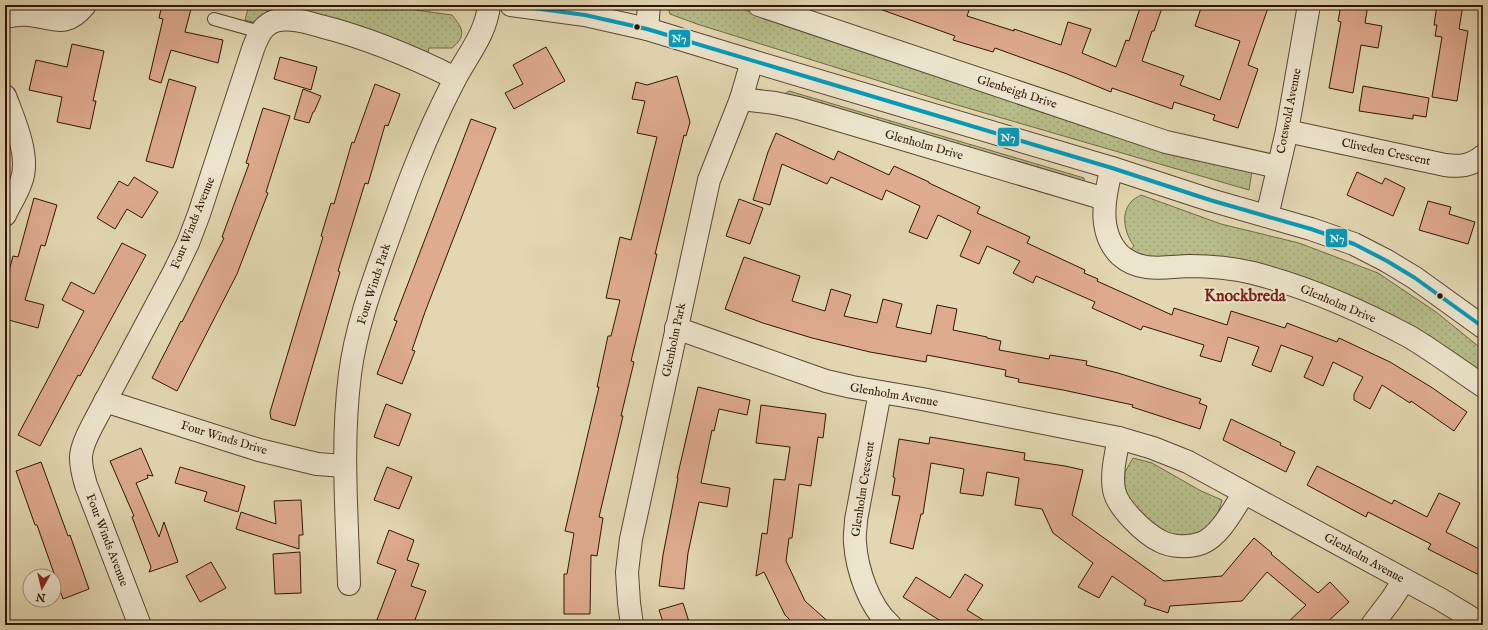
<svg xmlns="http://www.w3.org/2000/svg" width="1488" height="630" viewBox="0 0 1488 630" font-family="'IM FELL English',serif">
<defs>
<pattern id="grass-dots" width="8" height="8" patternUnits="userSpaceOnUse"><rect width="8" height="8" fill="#b6bd8a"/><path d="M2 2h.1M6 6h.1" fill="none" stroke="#9da275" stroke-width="1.8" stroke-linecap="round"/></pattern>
</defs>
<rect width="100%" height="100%" fill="#e2d7b2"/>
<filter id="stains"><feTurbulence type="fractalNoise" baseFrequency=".005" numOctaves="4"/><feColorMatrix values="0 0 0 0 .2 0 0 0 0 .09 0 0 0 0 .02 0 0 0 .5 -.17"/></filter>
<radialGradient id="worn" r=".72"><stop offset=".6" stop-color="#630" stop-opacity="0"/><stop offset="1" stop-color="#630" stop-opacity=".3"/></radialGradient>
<g fill="url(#grass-dots)" stroke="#726946">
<path d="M249,5H380L452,15C463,29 467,35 452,48H429L428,53L281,10L267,11L256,23L245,20Z"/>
<polygon points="667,5 730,5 858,48 1252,171 1249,190 940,100 697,24 670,14"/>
<polygon points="789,91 1084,178 1085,185 783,95"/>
<path d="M1141,195L1221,224L1299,243L1378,273L1436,312L1483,350V375L1358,301L1139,256L1131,249L1134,246C1125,234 1120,214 1131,202C1133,199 1138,197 1141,195Z"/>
<path d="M1133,458L1152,463L1201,491L1222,500C1216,522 1211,525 1192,538L1164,535L1138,511L1124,494L1125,472Z"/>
</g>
<g fill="#dfab8f" stroke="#2f1503">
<polygon points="162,5 192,5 185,32 223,40 218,63 171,50 161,83 149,79 163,19 159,18"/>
<polygon points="874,5 971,5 967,16 1014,31 1014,29 1061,45 1068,22 1091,29 1082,53 1116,67 1126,40 1129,41 1141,5 1163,5 1154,31 1152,31 1142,61 1184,76 1180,85 1220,100 1240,41 1195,26 1202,5 1269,5 1248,65 1258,69 1238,128 1213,120 1215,115 1174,102 1172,109 1112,88 1111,92 1067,74 995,48 993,52 953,40 955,36 874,7"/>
<polygon points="1341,5 1368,5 1365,23 1382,26 1378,48 1361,45 1353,93 1329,88 1341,22 1338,21"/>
<polygon points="1437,5 1463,5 1459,29 1468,31 1457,101 1432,97 1442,37 1435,36 1437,25 1434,25"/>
<polygon points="72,44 104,51 93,101 96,101 90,129 57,122 62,97 29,90 36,60 67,67"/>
<polygon points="546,47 565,81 514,109 505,93 523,84 513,65"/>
<polygon points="280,57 317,67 311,90 274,79"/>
<polygon points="677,76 690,122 686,136 684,135 655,254 657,254 631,361 634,362 621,416 623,416 599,517 603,518 597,556 591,555 590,614 564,614 564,574 567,574 574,533 565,531 599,387 597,387 608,336 611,336 620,300 606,298 620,237 631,240 657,137 637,133 645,101 632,99 636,82 647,85"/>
<polygon points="169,79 196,87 173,168 146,161"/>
<polygon points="375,84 400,94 388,126 385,125 368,184 365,183 338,271 340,272 295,426 271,419 270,412 323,237 321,236 331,203 334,204 352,142 354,143"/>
<polygon points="1363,86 1429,98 1426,117 1413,115 1413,119 1359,111"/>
<polygon points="303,89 321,96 314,112 313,112 309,123 294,119"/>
<polygon points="263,108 290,116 266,192 268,193 237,274 177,391 152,378 181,321 182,322 224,238 222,237 249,164 246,163"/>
<polygon points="471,119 496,128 425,312 412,350 415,351 402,384 377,374 397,321 394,320"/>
<polygon points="776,133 834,160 838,151 889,175 894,166 929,182 929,183 980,207 977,213 1030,237 1027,243 1085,270 1084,273 1098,279 1097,281 1172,315 1174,308 1227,325 1231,311 1285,328 1287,323 1337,342 1339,338 1390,362 1431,387 1467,412 1454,431 1411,401 1410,403 1382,385 1370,409 1354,400 1354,394 1363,377 1333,362 1323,386 1304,377 1313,357 1281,345 1271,372 1252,365 1259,347 1228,337 1221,362 1200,356 1204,345 1143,326 1141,330 1092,308 1095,302 1036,276 1033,283 1013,273 1020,261 987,246 979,264 960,256 971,231 938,215 927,239 909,232 920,206 886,190 882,200 831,177 827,184 782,164 770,205 753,200 768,152"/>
<polygon points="1357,172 1382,184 1385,178 1405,188 1393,216 1347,195"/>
<polygon points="134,177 158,192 142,218 127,209 115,229 97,218 119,181 128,186"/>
<polygon points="34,198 57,205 45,246 41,245 25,300 44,305 38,328 5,319 5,286 13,256 18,257"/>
<polygon points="739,199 763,208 750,244 726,236"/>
<polygon points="1428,201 1451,207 1449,214 1475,222 1468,244 1419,230"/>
<polygon points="122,243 146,255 80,376 78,375 40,446 18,435 84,311 62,300 71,282 94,294"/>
<polygon points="744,257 800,276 792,301 825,311 831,289 851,295 844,316 877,323 883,299 902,304 896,327 931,334 937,305 957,309 953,330 987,337 987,338 1001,341 999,350 1049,359 1050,355 1087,361 1086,365 1118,373 1201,399 1199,403 1207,406 1200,429 1132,407 1133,405 1063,390 1018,382 1019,379 1005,376 1006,370 927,355 926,362 870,352 812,338 763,323 725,309"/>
<polygon points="698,387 750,400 747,415 719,409 714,431 712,430 701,483 730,488 727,507 699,502 688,553 684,589 659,586 663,555 678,478 677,478"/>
<polygon points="386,404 411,414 399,446 374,437"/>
<polygon points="761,405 826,414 823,438 818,437 811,486 799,484 792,538 789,538 786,561 805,601 832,625 795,625 785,615 764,572 756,576 762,533 767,534 774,479 785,480 790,447 756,443"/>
<polygon points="1231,419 1281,443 1280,445 1295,452 1286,472 1223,440"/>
<polygon points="930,437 1025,453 1024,460 1065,466 1083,470 1072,515 1164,581 1222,576 1254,538 1272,553 1271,554 1318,593 1330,582 1349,602 1324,625 1285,625 1306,605 1267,572 1242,601 1170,606 1168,613 1144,605 1146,600 1112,576 1099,598 1078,587 1093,563 1053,533 1042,509 1015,505 1019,478 987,472 983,496 960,493 964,469 931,463 923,514 921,514 913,549 890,543 900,496 892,495 895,478 893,477 899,439 929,444"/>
<polygon points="141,448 153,476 147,475 148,478 136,483 159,537 164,522 178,562 149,572 151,567 132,517 134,516 110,461"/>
<polygon points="41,462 68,536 70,535 89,589 63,599 37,525 35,525 16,471"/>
<polygon points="1317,466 1392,504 1394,500 1427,517 1439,493 1460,503 1446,532 1483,551 1483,577 1428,549 1431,544 1368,512 1366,517 1307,485"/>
<polygon points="180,467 245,486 238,512 204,501 207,492 175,483"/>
<polygon points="387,467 412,477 399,509 374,500"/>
<polygon points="301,500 303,535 299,535 299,549 236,529 241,512 276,524 274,501"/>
<polygon points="389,530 414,540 407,560 419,564 411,586 426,591 413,625 375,625 396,570 377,563"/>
<polygon points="300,552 301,593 275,594 273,554"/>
<polygon points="211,562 226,588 200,602 186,576"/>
<polygon points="965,574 983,585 967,610 991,625 947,625 903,597 916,577 950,598"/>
<polygon points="683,603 690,625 664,625 659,610"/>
</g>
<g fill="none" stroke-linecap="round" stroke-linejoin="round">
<g stroke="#5c462f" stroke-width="14">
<polyline id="service" points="214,19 260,32"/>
</g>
<g stroke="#5c462f" stroke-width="24">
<g id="minor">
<polyline points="759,5 1166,142 1278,167"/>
<path d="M5,17C14,15 21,14 30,15C55,18 65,29 85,5"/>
<polyline points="647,29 649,5"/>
<path d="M5,96C14,120 31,157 21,182C17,194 10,204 5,215"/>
<polyline points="741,99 775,103 798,108 1105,199"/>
<path d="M1287,131L1445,165C1460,167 1471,166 1483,156"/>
<path d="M1112,168C1104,196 1097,232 1120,255C1140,273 1165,267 1189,266C1211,266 1232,268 1253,273C1307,287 1360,310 1410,337C1435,352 1459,370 1483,386"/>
<polyline points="1267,216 1287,131 1309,5"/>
<polyline points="676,328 826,381 852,387 922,399 1119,438 1153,448 1188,462 1440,599 1483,625"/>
<path d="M880,392L856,520C856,528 854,535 855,543C857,570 869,606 890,625"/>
<polyline points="105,401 259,450 317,464 345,466"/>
<path d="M1119,438C1116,454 1111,473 1114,490C1117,507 1144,533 1160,541C1171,547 1189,548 1202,543C1220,536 1234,508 1244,493"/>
<path d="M349,584C347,515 341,444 350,374C356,326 374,279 390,234C399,210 407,186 417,162C428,134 441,106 455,79C468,54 486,34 489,5"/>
<path d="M139,623L86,485C78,458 79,451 92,426L173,274L188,243L199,214L253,49C257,38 262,25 275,21C289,17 306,22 320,26C368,38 411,56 455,78"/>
<polyline points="632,625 629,603 627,572 631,539 709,180 741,99 752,61"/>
<polyline points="1372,625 1391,600 1404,580"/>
</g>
</g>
<g stroke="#5c462f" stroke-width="24">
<polyline id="tertiary" points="511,5 585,15 647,29 752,61 1112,168 1210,200 1311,229 1354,244 1387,261 1415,278 1483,327"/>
</g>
<use href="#service" stroke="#ece5cd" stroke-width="12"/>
<use href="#minor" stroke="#ece5cd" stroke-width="22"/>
<use href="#tertiary" stroke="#ece5cd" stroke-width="22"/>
<g stroke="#ece5cd" stroke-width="7">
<polyline id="bus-1" points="511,5 585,15 647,29 1112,168 1210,200 1311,229 1354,244 1387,261 1415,278 1483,327"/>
</g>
<use href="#bus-1" stroke="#059aba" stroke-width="4"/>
</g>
<g fill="#2f1503" stroke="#ece5cd" stroke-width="1.5">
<circle cx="637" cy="27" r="3.5"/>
<circle cx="1440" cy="296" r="3.5"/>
</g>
<g text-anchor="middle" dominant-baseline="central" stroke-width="4" stroke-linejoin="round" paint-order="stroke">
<g font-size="12" fill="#2f1503" stroke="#ece5cd">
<text transform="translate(1017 92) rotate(18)">Glenbeigh Drive</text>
<text transform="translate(1289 111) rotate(-79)">Cotswold Avenue</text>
<text transform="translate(924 145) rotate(16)">Glenholm Drive</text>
<text transform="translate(1386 152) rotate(12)">Cliveden Crescent</text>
<text transform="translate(193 223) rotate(-68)">Four Winds Avenue</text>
<text transform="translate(374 284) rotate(-72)">Four Winds Park</text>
<text transform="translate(1338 304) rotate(23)">Glenholm Drive</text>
<text transform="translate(674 340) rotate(-78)">Glenholm Park</text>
<text transform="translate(894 395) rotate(10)">Glenholm Avenue</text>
<text transform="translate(224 438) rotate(17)">Four Winds Drive</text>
<text transform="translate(863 489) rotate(-81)">Glenholm Crescent</text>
<text transform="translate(107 540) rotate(69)">Four Winds Avenue</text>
<text transform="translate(1364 558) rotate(29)">Glenholm Avenue</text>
</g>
<g font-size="16" font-weight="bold" fill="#7a1f14" stroke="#ece5cd">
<text x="1245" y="297">Knockbreda</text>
</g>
</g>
<g stroke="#ece5cd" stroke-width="1.5">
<rect x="668" y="29" width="23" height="19" rx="4" fill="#059aba"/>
<rect x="997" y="127" width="23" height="20" rx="4" fill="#059aba"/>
<rect x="1325" y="228" width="23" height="20" rx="4" fill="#059aba"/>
</g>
<g font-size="11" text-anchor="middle" font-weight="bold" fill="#fff">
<text x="679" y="42">N7</text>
<text x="1008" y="141">N7</text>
<text x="1337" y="242">N7</text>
</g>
<rect width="1488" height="630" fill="none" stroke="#e2d7b2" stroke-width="20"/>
<rect x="6" y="6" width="1476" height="618" fill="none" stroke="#2f1503" stroke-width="2"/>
<rect x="10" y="10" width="1468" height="610" fill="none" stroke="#2f1503"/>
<g transform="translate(42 588) rotate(188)"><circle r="19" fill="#ece5cd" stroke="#a0927c"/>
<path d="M0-3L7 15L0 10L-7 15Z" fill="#8f2418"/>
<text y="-6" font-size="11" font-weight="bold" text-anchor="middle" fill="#2f1503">N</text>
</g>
<rect width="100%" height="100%" filter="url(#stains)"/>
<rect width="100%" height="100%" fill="url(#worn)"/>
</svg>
